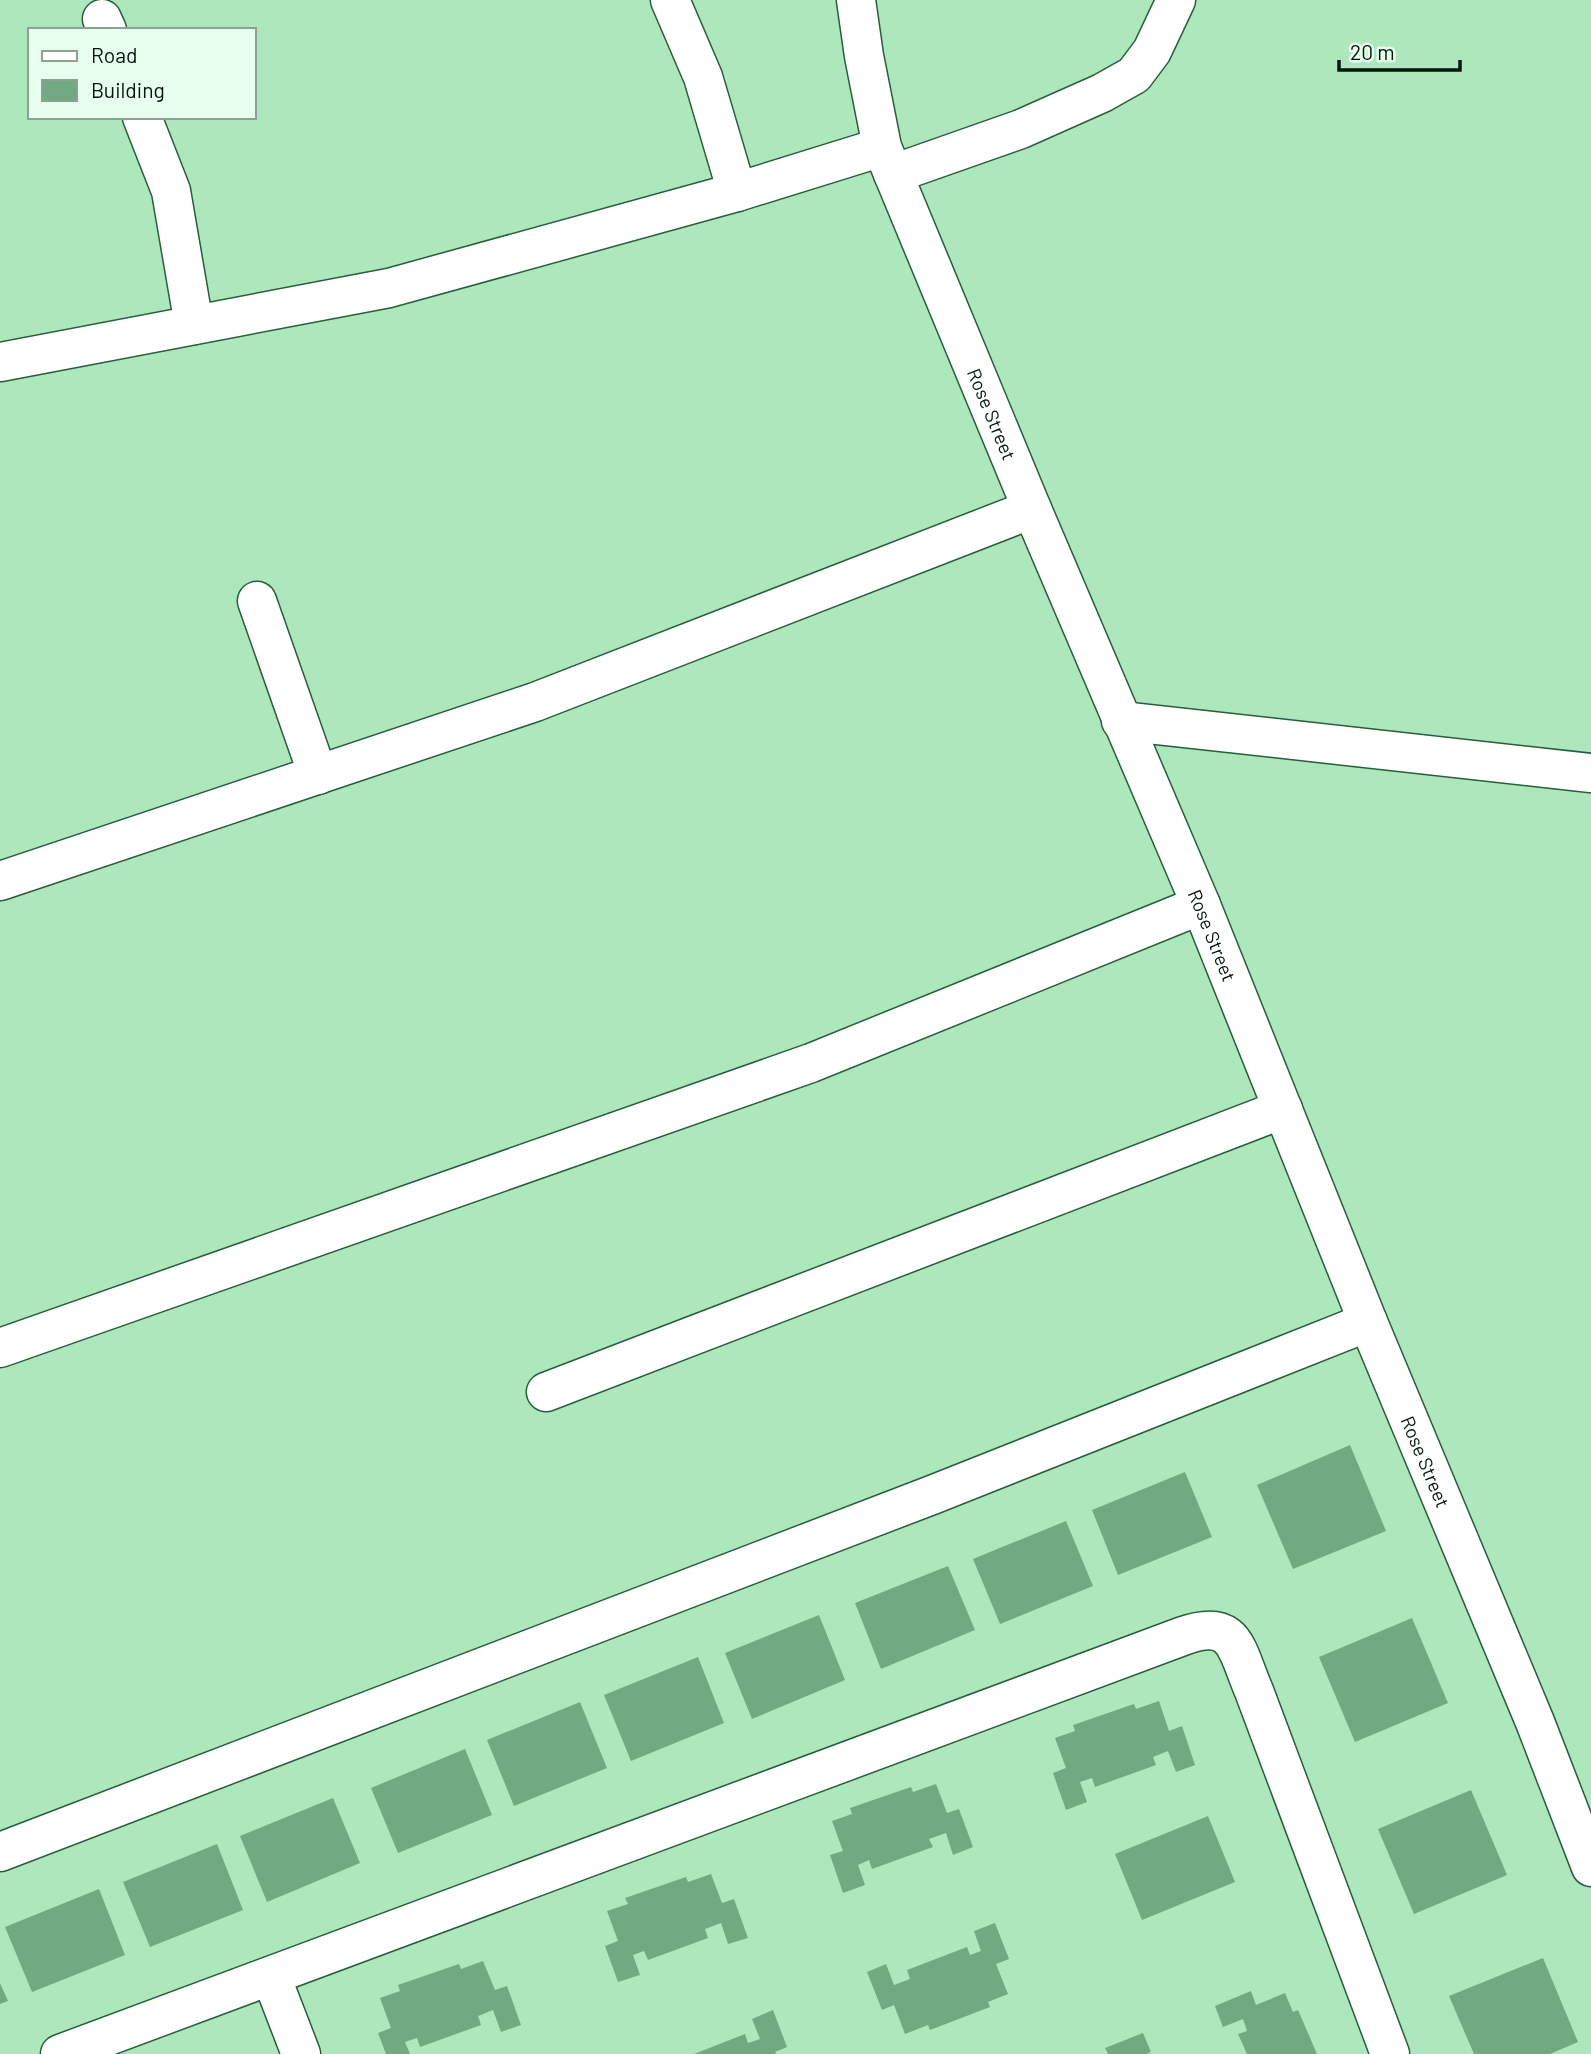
<svg xmlns="http://www.w3.org/2000/svg" width="1591" height="2054" viewBox="0 0 1591 2054" font-family="Barlow,sans-serif">
<rect width="100%" height="100%" fill="#ace8bc"/>
<g fill="#70aa81">
<polygon points="1350,1445 1386,1531 1293,1569 1257,1485"/>
<polygon points="1185,1472 1212,1537 1118,1575 1092,1510"/>
<polygon points="1066,1521 1093,1586 1000,1624 973,1559"/>
<polygon points="948,1566 975,1630 881,1669 855,1603"/>
<polygon points="819,1615 845,1680 752,1719 725,1653"/>
<polygon points="1412,1618 1448,1703 1355,1742 1319,1657"/>
<polygon points="698,1657 724,1723 631,1761 604,1695"/>
<polygon points="1159,1701 1169,1731 1182,1726 1195,1765 1176,1772 1168,1751 1153,1757 1156,1765 1095,1787 1092,1778 1080,1782 1087,1802 1066,1810 1053,1773 1066,1768 1055,1738 1075,1731 1073,1725 1134,1704 1136,1709"/>
<polygon points="580,1702 607,1768 514,1806 487,1740"/>
<polygon points="465,1749 492,1815 398,1853 371,1788"/>
<polygon points="936,1784 947,1813 959,1809 973,1847 953,1855 946,1833 929,1839 933,1847 872,1869 869,1860 858,1865 865,1885 843,1893 830,1855 843,1851 832,1821 852,1814 850,1808 911,1787 913,1792"/>
<polygon points="1471,1790 1507,1875 1414,1914 1378,1829"/>
<polygon points="333,1798 360,1863 267,1902 240,1836"/>
<polygon points="1208,1816 1235,1882 1142,1920 1115,1854"/>
<polygon points="217,1844 243,1910 150,1947 123,1882"/>
<polygon points="711,1874 722,1903 734,1899 748,1938 728,1944 721,1923 705,1929 708,1938 648,1960 644,1951 633,1955 640,1975 618,1982 605,1946 618,1941 607,1911 628,1904 625,1898 686,1877 688,1882"/>
<polygon points="99,1889 125,1955 32,1992 5,1927"/>
<polygon points="995,1923 1009,1959 996,1964 1008,1994 988,2002 990,2007 930,2030 928,2025 905,2034 894,2005 882,2010 867,1972 886,1964 894,1985 910,1979 907,1970 967,1947 970,1955 981,1951 974,1931"/>
<polygon points="1543,1958 1578,2042 1550,2054 1474,2054 1449,1996"/>
<polygon points="483,1961 495,1990 507,1986 521,2025 501,2032 493,2010 478,2016 481,2025 420,2047 417,2038 405,2042 410,2054 386,2054 378,2033 391,2028 380,1998 400,1991 398,1985 459,1964 461,1969"/>
<polygon points="0,1983 8,2001 0,2004"/>
<polygon points="1251,1991 1256,2005 1285,1993 1293,2012 1298,2010 1317,2054 1247,2054 1238,2034 1247,2031 1243,2019 1223,2027 1215,2006"/>
<polygon points="773,2010 787,2047 775,2052 776,2054 694,2054 745,2034 748,2043 760,2039 752,2019"/>
<polygon points="1143,2033 1151,2052 1146,2054 1108,2054 1105,2048"/>
</g>
<g fill="none" stroke-linecap="round" stroke-linejoin="round">
<g stroke="#265f3a" stroke-width="41">
<g id="minor">
<polyline points="670,0 703,77 737,192"/>
<path id="s1" d="M856,0L864,56L882,147L1032,509L1201,905L1368,1322L1535,1722L1591,1867"/>
<polyline points="102,19 107,30"/>
<polyline points="142,117 171,191 194,325"/>
<polyline points="893,174 1021,129 1102,93 1134,75 1152,51 1176,0"/>
<polyline points="0,362 389,288 737,192 882,147"/>
<polyline points="257,601 318,775"/>
<polyline points="1121,721 1591,773"/>
<polyline points="0,881 535,702 1032,509"/>
<polyline points="0,1348 811,1063 1201,905"/>
<polyline points="546,1392 1283,1109"/>
<polyline points="0,1852 932,1495 1368,1322"/>
<polyline points="271,1976 301,2054"/>
<path d="M60,2054L1183,1636C1237,1617 1236,1650 1254,1691L1390,2054"/>
</g>
</g>
<use href="#minor" stroke="#fff" stroke-width="38"/>
</g>
<g text-anchor="middle" dominant-baseline="central" stroke-width="6" stroke-linejoin="round" paint-order="stroke">
<g font-size="19" fill="#011608" stroke="#e7ffed">
<text stroke="none"><textPath href="#s1" startOffset="438">Rose Street</textPath></text>
<text stroke="none"><textPath href="#s1" startOffset="1004">Rose Street</textPath></text>
<text stroke="none"><textPath href="#s1" startOffset="1572">Rose Street</textPath></text>
</g>
</g>
<rect x="28" y="28" width="228" height="91" fill="#e7ffed" stroke="#8ba291" stroke-width="2"/>
<rect x="42" y="51" width="35" height="10" fill="#ffffff" stroke="#8ba291" stroke-width="2"/>
<text x="91" y="63" font-size="21" fill="#011608">Road</text>
<rect x="42" y="80" width="35" height="21" fill="#70aa81" stroke="#8ba291" stroke-width="2"/>
<text x="91" y="98" font-size="21" fill="#011608">Building</text>
<path d="M1339 60v10h121v-10" fill="none" stroke="#011608" stroke-width="3.5"/>
<text x="1350" y="60" font-size="21" fill="#011608" stroke="#e7ffed" stroke-width="5" paint-order="stroke">20 m</text>
</svg>
